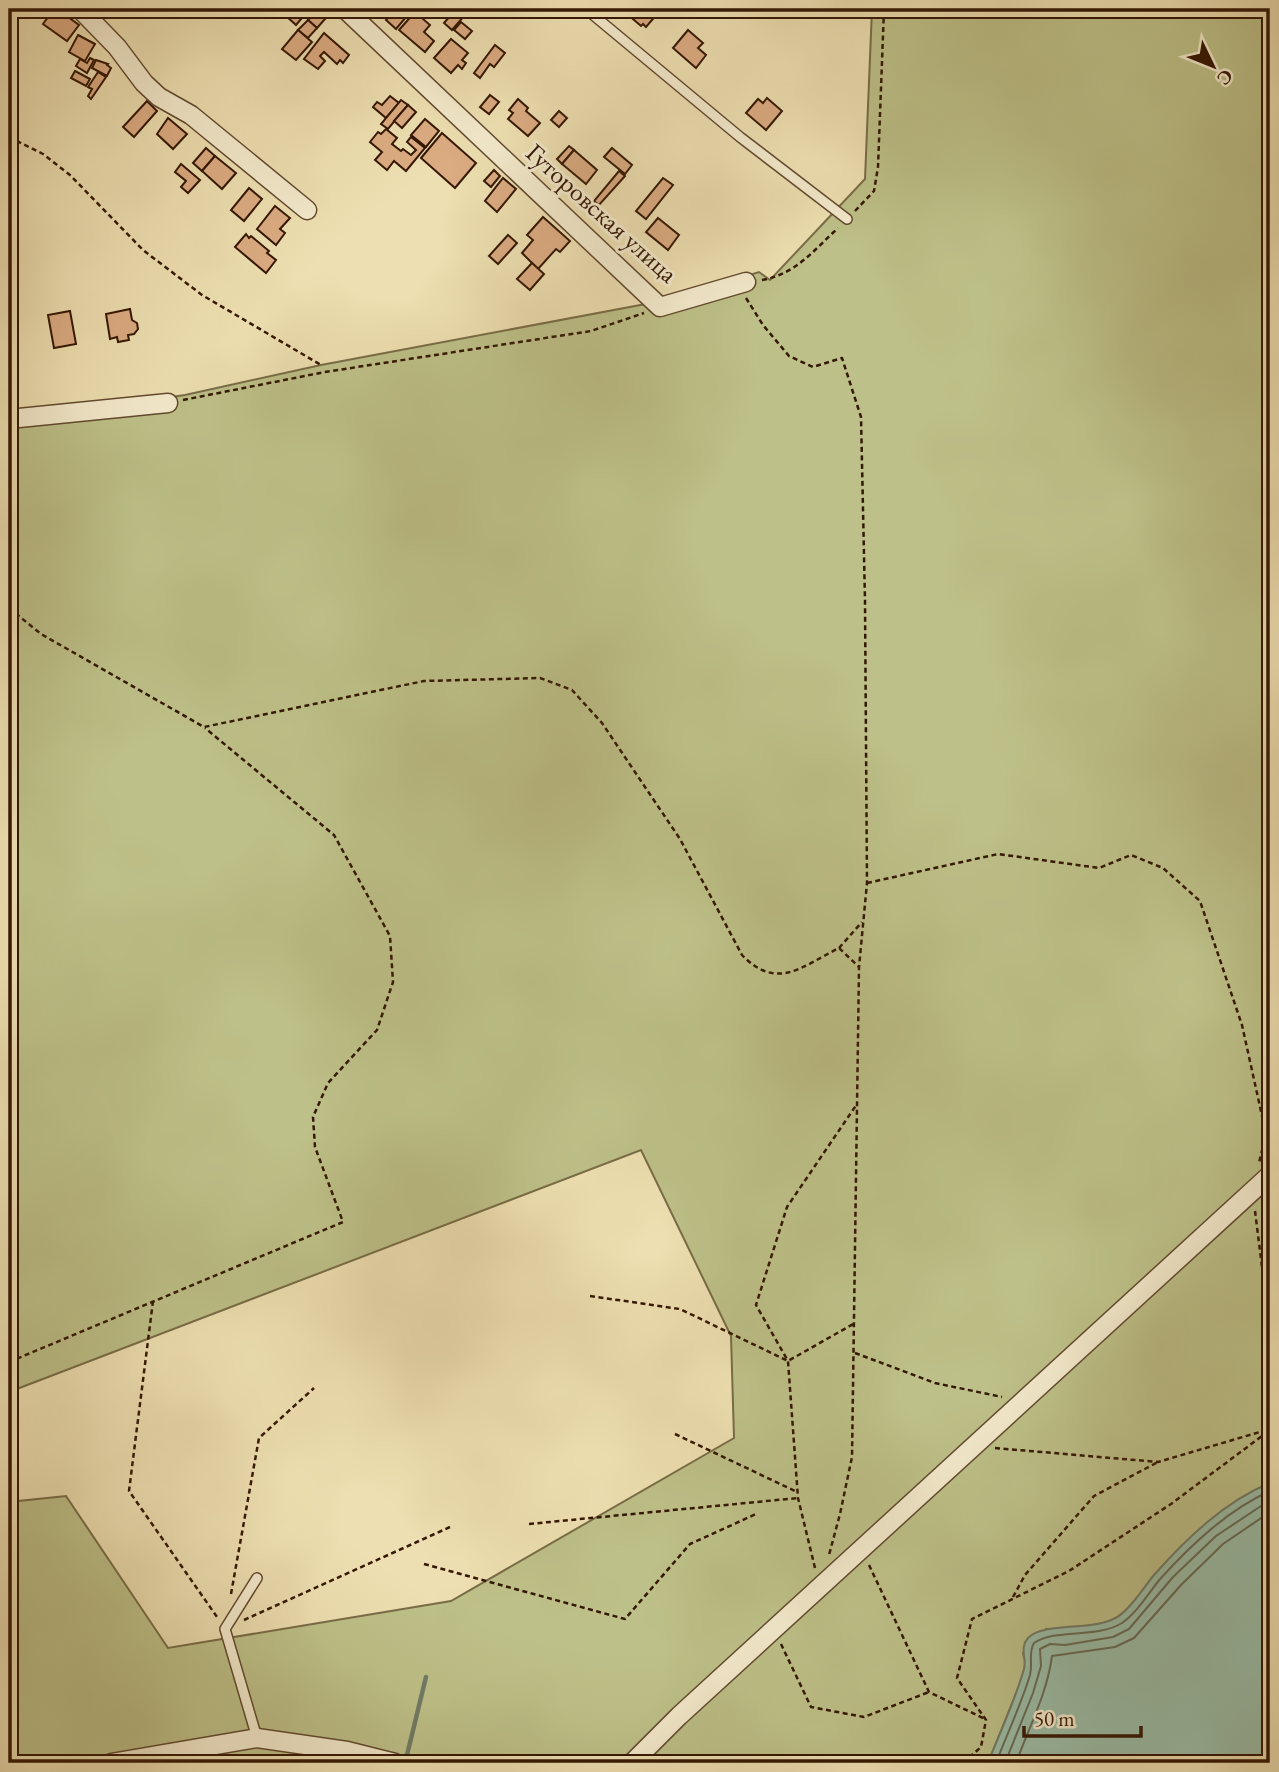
<svg xmlns="http://www.w3.org/2000/svg" width="1279" height="1772" viewBox="0 0 1279 1772" font-family="'EB Garamond',serif">
<rect width="100%" height="100%" fill="#eddfb1"/>
<filter id="stains"><feTurbulence type="fractalNoise" baseFrequency=".00286" numOctaves="4"/><feColorMatrix values="0 0 0 0 .2 0 0 0 0 .09 0 0 0 0 .02 0 0 0 .5 -.17"/></filter>
<radialGradient id="worn" r=".72"><stop offset=".6" stop-color="#630" stop-opacity="0"/><stop offset="1" stop-color="#630" stop-opacity=".3"/></radialGradient>
<path fill="#bdc088" stroke="#786c46" stroke-width="2" d="M872,9H1270V1483C1228,1503 1190,1535 1159,1570C1146,1584 1136,1603 1120,1615C1105,1627 1065,1629 1046,1629L1023,1653L1026,1664L1018,1689L988,1763H9V1502L66,1496L168,1648L451,1601L734,1438L731,1336L641,1150L9,1392V420L185,395L321,365L667,300L759,272L770,280L865,179Z"/>
<path fill="#9abda7" stroke="#717b66" stroke-width="2" d="M1270,1483V1763H988C1000,1732 1015,1701 1024,1669C1027,1658 1019,1648 1028,1638C1044,1621 1097,1632 1119,1616C1133,1606 1143,1588 1154,1575C1186,1539 1225,1501 1270,1483Z"/>
<g fill="none" stroke-linecap="round" stroke-linejoin="round">
<g stroke="#676a56" stroke-width="2">
<path d="M996,1763C1007,1734 1021,1705 1030,1675C1033,1663 1028,1653 1034,1643C1057,1628 1096,1639 1122,1623C1138,1612 1149,1592 1161,1578C1192,1544 1228,1510 1270,1491"/>
<polyline points="1005,1763 1033,1693 1041,1666 1040,1649 1050,1644 1065,1645 1113,1637 1129,1629 1173,1577 1216,1536 1270,1500"/>
<path d="M1016,1763C1029,1727 1047,1694 1052,1656L1115,1647L1134,1638L1181,1585L1223,1544L1270,1512"/>
</g>
<polyline stroke="#717b66" stroke-width="4.5" points="407,1755 426,1677"/>
</g>
<g fill="#dbab82" stroke="#341704" stroke-width="2">
<polygon points="54,9 57,9 79,25 67,41 43,24"/>
<polygon points="293,9 304,9 307,12 296,25 286,16"/>
<polygon points="396,9 412,10 396,29 386,20"/>
<polygon points="456,9 465,15 452,30 444,23"/>
<polygon points="629,9 656,9 655,10 658,13 646,27 643,24 641,26 626,13"/>
<polygon points="316,11 325,19 317,28 308,20"/>
<polygon points="415,12 430,25 424,32 434,41 425,52 399,30"/>
<polygon points="308,20 317,28 308,38 298,30"/>
<polygon points="461,22 472,31 465,39 454,30"/>
<polygon points="298,30 312,42 296,60 282,49"/>
<polygon points="688,30 703,43 698,48 706,55 696,68 673,48"/>
<polygon points="324,33 349,55 343,63 340,60 337,64 324,52 320,56 325,61 318,69 304,59"/>
<polygon points="78,35 95,44 85,61 69,52"/>
<polygon points="451,39 468,53 462,60 466,63 462,69 458,65 451,73 434,58"/>
<polygon points="495,45 505,53 494,67 490,64 480,78 474,73"/>
<polygon points="90,58 94,60 87,73 76,66 80,59 87,63"/>
<polygon points="96,60 108,64 107,65 111,68 107,76 92,68"/>
<polygon points="75,71 90,79 86,86 71,78"/>
<polygon points="98,72 106,77 91,99 88,96 92,89 88,87"/>
<polygon points="490,95 499,102 489,114 480,107"/>
<polygon points="390,96 399,103 386,118 373,107 377,102 382,105"/>
<polygon points="767,98 782,111 766,130 746,113 758,99 763,103"/>
<polygon points="518,99 528,108 526,111 540,123 528,136 508,119 513,113 509,110"/>
<polygon points="401,100 408,105 388,129 381,124"/>
<polygon points="147,101 157,111 134,137 123,127"/>
<polygon points="408,105 416,112 402,128 394,121"/>
<polygon points="559,111 567,118 559,127 551,120"/>
<polygon points="168,118 187,134 173,149 157,134"/>
<polygon points="425,119 439,131 426,147 411,135"/>
<polygon points="386,129 397,138 392,144 401,151 403,149 411,155 416,150 407,142 411,137 425,148 406,171 394,161 387,170 375,160 382,152 370,142 378,132 381,134"/>
<polygon points="442,133 476,163 455,188 421,158"/>
<polygon points="569,146 574,150 562,164 557,159"/>
<polygon points="206,148 215,156 202,171 193,163"/>
<polygon points="612,148 632,165 625,174 604,157"/>
<polygon points="574,150 597,170 586,184 562,164"/>
<polygon points="215,156 236,173 222,189 202,171"/>
<polygon points="181,164 200,180 188,193 181,187 186,181 175,172"/>
<polygon points="494,170 500,176 491,187 484,181"/>
<polygon points="619,171 625,176 599,205 594,201"/>
<polygon points="503,178 516,189 497,212 485,201"/>
<polygon points="663,178 673,185 646,219 636,211"/>
<polygon points="249,188 262,199 244,221 231,210"/>
<polygon points="275,206 290,218 280,229 285,233 276,245 257,229"/>
<polygon points="543,217 570,241 560,252 556,249 538,269 522,253 533,240 527,235"/>
<polygon points="658,218 679,235 668,250 646,232"/>
<polygon points="246,234 249,238 251,236 269,251 267,253 276,260 266,273 235,247"/>
<polygon points="508,235 517,243 498,264 489,256"/>
<polygon points="532,263 544,274 530,290 517,279"/>
<polygon points="130,309 132,320 137,323 138,329 134,334 128,335 129,340 118,342 117,337 110,339 106,314"/>
<polygon points="70,311 76,344 54,348 48,315"/>
</g>
<g fill="none" stroke-linecap="round" stroke-linejoin="round">
<g stroke="#62492f" stroke-width="12">
<g id="service">
<polyline points="586,9 740,137 847,219"/>
<polyline points="257,1738 225,1629 257,1578"/>
</g>
</g>
<g stroke="#62492f" stroke-width="21">
<g id="minor">
<polyline points="80,9 117,47 144,83 159,97 191,115 307,210"/>
<polyline points="345,9 660,307 746,282"/>
<polyline points="9,419 168,403"/>
<polyline points="111,1763 257,1738 347,1751 395,1763"/>
<polyline points="632,1763 679,1716 1270,1175"/>
</g>
</g>
<g stroke="#341704" stroke-width="2.5" stroke-dasharray="5 3.5" stroke-linecap="butt">
<polyline points="9,137 43,154 70,175 143,250 202,295 321,365"/>
<polyline points="855,211 874,191 878,167 884,9"/>
<path d="M762,280C796,274 814,250 838,228"/>
<polyline points="746,298 763,325 789,356 813,367 842,358 861,417 865,601 867,883 859,967"/>
<polyline points="183,400 325,372 591,331 644,313"/>
<path d="M9,608L41,634L204,727L424,681L540,678L572,690L602,723L680,839L742,955C777,991 801,967 839,948L859,967L852,1457L840,1514L829,1555"/>
<polyline points="867,883 998,854 1099,868 1131,855 1163,868 1200,901 1242,1025 1266,1134 1259,1163"/>
<polyline points="839,948 862,922"/>
<polyline points="1255,1211 1262,1267 1270,1279"/>
<polyline points="590,1296 680,1309 788,1361 855,1323"/>
<polyline points="153,1301 129,1491 217,1617"/>
<polyline points="855,1353 935,1383 1002,1397"/>
<polyline points="9,1362 343,1222 315,1147 313,1117 328,1083 377,1030 393,982 390,936 334,835 205,728"/>
<polyline points="675,1434 797,1492"/>
<polyline points="995,1448 1158,1462 1270,1429"/>
<polyline points="529,1524 798,1498"/>
<polyline points="424,1564 625,1619 690,1544 756,1514"/>
<polyline points="869,1565 929,1692 985,1719"/>
<polyline points="815,1568 798,1498 788,1361 756,1305 787,1207 857,1104"/>
<polyline points="231,1594 259,1438 314,1388"/>
<polyline points="1013,1597 1025,1575 1094,1496 1158,1462"/>
<polyline points="244,1620 450,1527"/>
<polyline points="781,1644 811,1707 864,1717 929,1692"/>
<polyline points="910,1763 919,1761 935,1763"/>
<polyline points="963,1763 981,1747 986,1720 957,1678 972,1619 1069,1571 1171,1504 1270,1430"/>
</g>
<use href="#service" stroke="#f3eacc" stroke-width="9"/>
<use href="#minor" stroke="#f3eacc" stroke-width="18"/>
</g>
<g text-anchor="middle" dominant-baseline="central" stroke-width="6" stroke-linejoin="round" paint-order="stroke">
<g font-size="26" fill="#341704" stroke="#f3eacc">
<text transform="translate(602 213) rotate(42)">Гуторовская улица</text>
</g>
</g>
<rect width="1279" height="1772" fill="none" stroke="#eddfb1" stroke-width="35"/>
<rect x="10" y="10" width="1258" height="1751" fill="none" stroke="#341704" stroke-width="3.5"/>
<rect x="18" y="18" width="1244" height="1737" fill="none" stroke="#341704" stroke-width="2"/>
<g transform="translate(1213 66) rotate(133)" stroke="#f3eacc" stroke-width="5" paint-order="stroke">
<path d="M0-5L12 26L0 18L-12 26Z" fill="#341704"/>
<text y="-10" font-size="19" font-weight="bold" text-anchor="middle" fill="#341704">С</text>
</g>
<path d="M1024 1726v10h117v-10" fill="none" stroke="#341704" stroke-width="3.5"/>
<text x="1034" y="1726" font-size="21" fill="#341704" stroke="#f3eacc" stroke-width="5" paint-order="stroke">50 m</text>
<rect width="100%" height="100%" filter="url(#stains)"/>
<rect width="100%" height="100%" fill="url(#worn)"/>
</svg>
